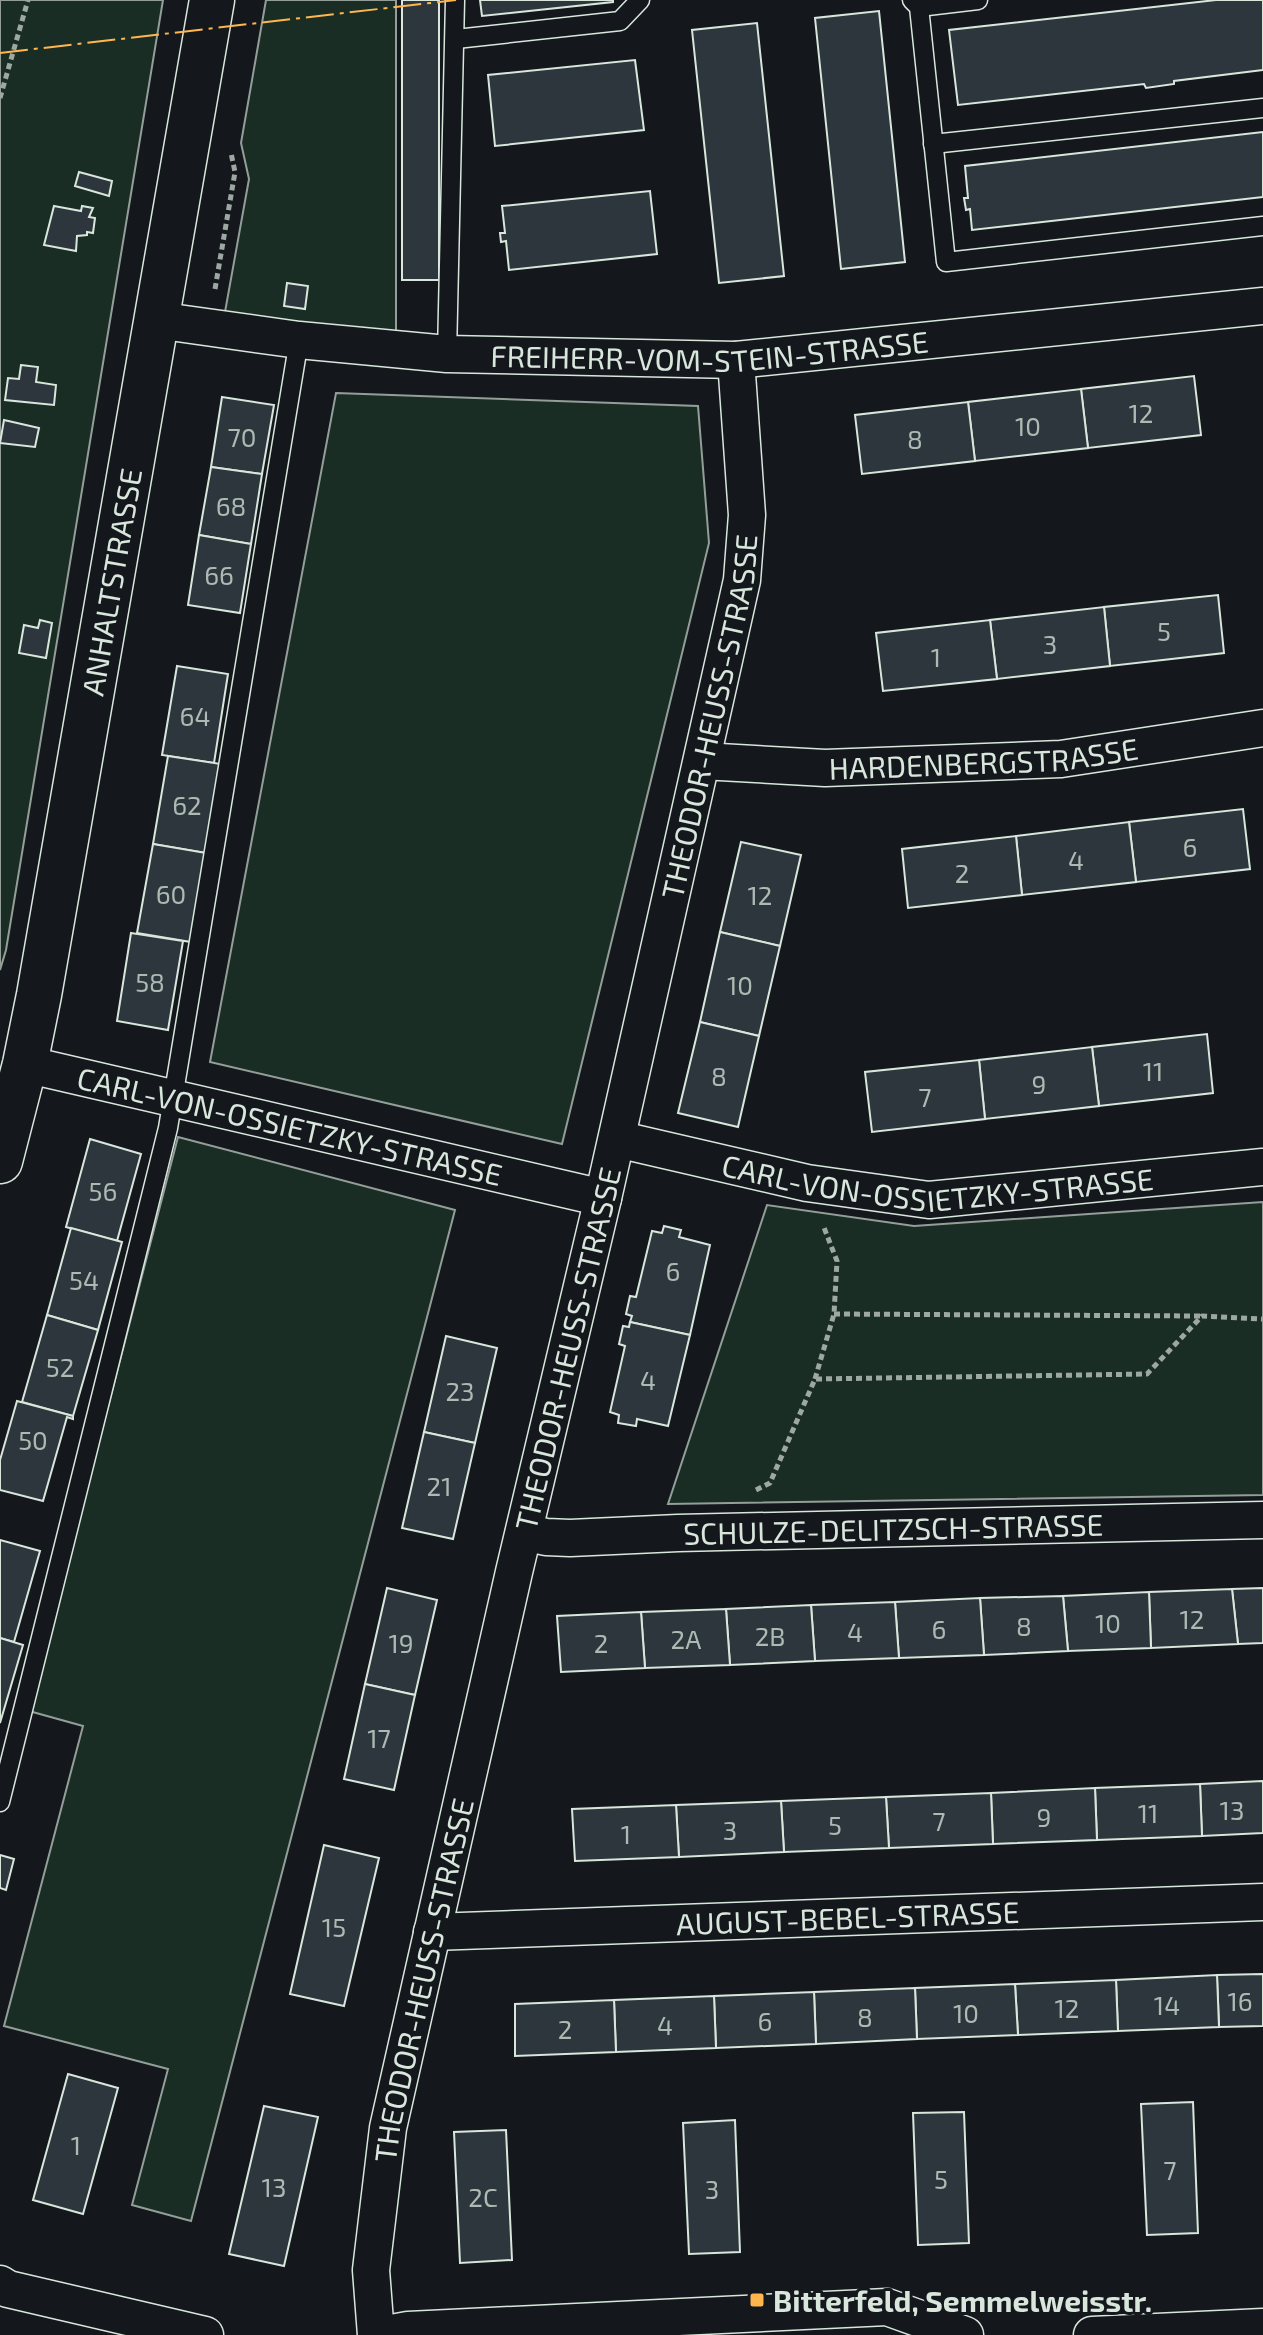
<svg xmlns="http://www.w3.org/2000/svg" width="1263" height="2335" viewBox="0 0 1263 2335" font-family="'Exo 2',sans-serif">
<rect width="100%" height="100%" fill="#14181c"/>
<g fill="#1a2d24" stroke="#939e99" stroke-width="2">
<polygon points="0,0 163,0 6,950 0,970"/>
<polygon points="266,0 396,0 396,335 225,312 249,179 241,143"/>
<polygon points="336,393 698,406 709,543 562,1144 210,1062"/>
<polygon points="178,1137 455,1210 191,2221 132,2205 168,2069 4,2026 83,1726 29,1711"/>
<polygon points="1263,1202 1263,1495 668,1504 767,1205 914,1226"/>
</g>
<g fill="#2c363c" stroke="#d8e6dc" stroke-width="2">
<rect x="402" y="0" width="37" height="280"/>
<polygon points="480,0 613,0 613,2 482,16"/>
<polygon points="1216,0 1263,0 1263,70 1174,81 1174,84 1146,88 1144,84 958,105 949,30"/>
<polygon points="879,11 905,262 841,269 815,18"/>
<polygon points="757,23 784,276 719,283 692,30"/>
<polygon points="635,60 644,130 495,146 488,75"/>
<polygon points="1263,132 1263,197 972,230 970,209 966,210 964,198 968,198 965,166"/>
<polygon points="79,172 112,181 109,196 75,186"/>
<polygon points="650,191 657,254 509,270 506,241 501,242 500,233 505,233 502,206"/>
<polygon points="54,206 81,211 82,206 93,208 89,217 95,218 93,233 87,232 87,235 77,236 76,251 44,245"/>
<polygon points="287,283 308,286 305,309 284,306"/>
<polygon points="21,365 38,367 36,382 56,385 54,405 5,400 8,378 19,379"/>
<polygon points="1194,376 1201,435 1088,448 1081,389"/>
<polygon points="1081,389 1088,448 975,461 968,402"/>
<polygon points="222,397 274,405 262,474 211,467"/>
<polygon points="968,402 975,461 862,474 855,415"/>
<polygon points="4,420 39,428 35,447 0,443"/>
<polygon points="211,467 262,474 251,544 199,535"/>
<polygon points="199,535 251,544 240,613 188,605"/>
<polygon points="1218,595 1224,653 1110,666 1104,607"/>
<polygon points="1104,607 1110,666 997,679 990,620"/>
<polygon points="40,620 52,623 46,658 19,653 24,625 38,628"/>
<polygon points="990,620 997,679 883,691 876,633"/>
<polygon points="177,666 228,674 214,763 162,755"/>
<polygon points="168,756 221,764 206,853 153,844"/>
<polygon points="1243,809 1250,869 1136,882 1129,822"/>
<polygon points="1129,822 1136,882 1022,895 1016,836"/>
<polygon points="1016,836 1022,895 908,908 902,849"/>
<polygon points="741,842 801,855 780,946 720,932"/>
<polygon points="153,844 206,853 191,942 137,933"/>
<polygon points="720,932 780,946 759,1036 700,1022"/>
<polygon points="131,933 183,941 168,1030 117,1021"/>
<polygon points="700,1022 759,1036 738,1127 678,1113"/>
<polygon points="1207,1034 1213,1093 1099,1106 1092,1047"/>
<polygon points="1092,1047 1099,1106 985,1119 979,1060"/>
<polygon points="979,1060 985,1119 872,1132 865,1072"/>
<polygon points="90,1139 141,1154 117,1241 66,1227"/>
<polygon points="664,1226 681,1230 679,1237 710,1245 690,1335 630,1322 632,1316 626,1314 630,1296 636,1297 652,1231 662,1233"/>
<polygon points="71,1228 122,1242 98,1330 47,1315"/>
<polygon points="47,1315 98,1330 73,1416 22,1402"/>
<polygon points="630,1322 690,1335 668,1426 637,1419 636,1426 618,1423 619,1415 610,1412 625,1346 619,1344 623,1326 629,1327"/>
<polygon points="446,1336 497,1348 475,1443 424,1432"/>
<polygon points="17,1401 73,1416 73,1419 67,1417 43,1501 0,1490 0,1460"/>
<polygon points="424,1432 475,1443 453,1539 402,1528"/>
<polygon points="0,1540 40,1551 14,1642 0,1638"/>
<polygon points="387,1588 437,1600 415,1695 365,1684"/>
<polygon points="1263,1588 1263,1643 1238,1644 1232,1589"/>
<polygon points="1232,1589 1238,1644 1151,1648 1149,1592"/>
<polygon points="1149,1592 1151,1648 1068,1651 1063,1596"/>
<polygon points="1063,1596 1068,1651 984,1655 980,1598"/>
<polygon points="980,1598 984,1655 899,1658 895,1602"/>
<polygon points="895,1602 899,1658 815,1661 811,1605"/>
<polygon points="811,1605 815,1661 730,1665 726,1609"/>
<polygon points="726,1609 730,1665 645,1668 641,1612"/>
<polygon points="641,1612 645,1668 561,1672 557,1616"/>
<polygon points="0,1638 23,1645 0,1723"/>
<polygon points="365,1684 415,1695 394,1790 344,1779"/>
<polygon points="1263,1781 1263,1833 1202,1836 1200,1784"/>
<polygon points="1200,1784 1202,1836 1097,1840 1095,1788"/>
<polygon points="1095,1788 1097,1840 993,1844 991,1793"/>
<polygon points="991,1793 993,1844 889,1848 886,1797"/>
<polygon points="886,1797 889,1848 784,1852 781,1801"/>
<polygon points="781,1801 784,1852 679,1857 676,1805"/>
<polygon points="676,1805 679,1857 575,1861 572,1809"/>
<polygon points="324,1845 379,1858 344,2006 290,1994"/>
<polygon points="0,1855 14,1859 6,1890 0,1888"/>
<polygon points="1263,1974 1263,2026 1219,2027 1217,1975"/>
<polygon points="1217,1975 1219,2027 1118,2031 1116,1980"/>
<polygon points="1116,1980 1118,2031 1018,2035 1015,1984"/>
<polygon points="1015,1984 1018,2035 917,2039 915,1988"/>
<polygon points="915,1988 917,2039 816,2044 814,1992"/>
<polygon points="814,1992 816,2044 716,2048 714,1996"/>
<polygon points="714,1996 716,2048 616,2052 614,2000"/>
<polygon points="614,2000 616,2052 515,2056 515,2004"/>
<polygon points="68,2074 118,2088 83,2214 33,2200"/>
<polygon points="1193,2102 1198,2233 1147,2235 1141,2104"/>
<polygon points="264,2106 318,2117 284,2266 229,2254"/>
<polygon points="964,2112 969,2243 918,2245 913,2113"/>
<polygon points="735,2120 740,2252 689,2254 683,2123"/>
<polygon points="506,2130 512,2260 460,2263 454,2132"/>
</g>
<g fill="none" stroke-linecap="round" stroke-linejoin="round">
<g stroke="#d8e6dc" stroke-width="21">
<g id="service">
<polyline points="912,0 919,7 946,262 1263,226"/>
<polyline points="919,7 978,0"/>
<polyline points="456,39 620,21 640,0"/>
<polyline points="933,144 1263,108"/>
<polyline points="447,354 455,0"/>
<polyline points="0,1802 168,1128 299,340"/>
</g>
</g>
<g stroke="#d8e6dc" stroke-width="39">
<g id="minor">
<path id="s1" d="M156,320L299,340L447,354L736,360L1263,306"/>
<path id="s2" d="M702,761L825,768L1061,759L1263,728"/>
<path id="s3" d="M25,1064L603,1198"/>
<path id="s4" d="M617,1139L807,1183L929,1200L1263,1167"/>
<path id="s5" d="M524,1532L546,1537L570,1538L678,1533L1263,1520"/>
<path id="s6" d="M432,1932L1263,1902"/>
<polyline points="0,2284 8,2289 205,2335"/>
<path id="s7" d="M376,2335L371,2270L388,2128L514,1572L603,1198L742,580L747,515L736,360"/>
<polyline points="381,2335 408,2330 887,2307 965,2335"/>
<polyline points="1092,2335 1263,2327"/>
</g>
</g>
<g stroke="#d8e6dc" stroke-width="47">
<g id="tertiary">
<path id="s8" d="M0,1161L25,1064L39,995L212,0"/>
</g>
</g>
<g stroke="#9da8a2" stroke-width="5" stroke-dasharray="6 4" stroke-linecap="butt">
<polyline points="0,98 28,0"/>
<polyline points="215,289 235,172 231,153"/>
<polyline points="834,1314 1201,1316"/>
<polyline points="815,1379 834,1314 837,1261 823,1225"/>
<polyline points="756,1490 770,1483 815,1379 1147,1374 1202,1316 1263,1319"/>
</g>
<use href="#service" stroke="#14181c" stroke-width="18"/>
<use href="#minor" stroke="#14181c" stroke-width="36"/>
<use href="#tertiary" stroke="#14181c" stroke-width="44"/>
<polyline stroke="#ffb74d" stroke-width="2" stroke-dasharray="28 6 4 6" stroke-linecap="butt" points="0,53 456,0"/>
</g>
<rect fill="#ffb74d" stroke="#14181c" stroke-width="3" x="749" y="2292" width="16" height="16" rx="4"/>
<g text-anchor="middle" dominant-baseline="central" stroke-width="6" stroke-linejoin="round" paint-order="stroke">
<g font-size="26" fill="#adbab4">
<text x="1141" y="412">12</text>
<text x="1028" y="425">10</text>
<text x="242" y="436">70</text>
<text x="915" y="438">8</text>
<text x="231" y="505">68</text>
<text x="219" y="574">66</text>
<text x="1164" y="630">5</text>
<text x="1050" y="643">3</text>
<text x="936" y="656">1</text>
<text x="195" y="715">64</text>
<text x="187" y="804">62</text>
<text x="1190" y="846">6</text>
<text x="1076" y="859">4</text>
<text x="962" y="872">2</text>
<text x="171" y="893">60</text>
<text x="760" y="894">12</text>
<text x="150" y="981">58</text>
<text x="740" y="984">10</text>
<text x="1153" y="1070">11</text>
<text x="719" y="1075">8</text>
<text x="1039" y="1083">9</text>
<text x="925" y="1096">7</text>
<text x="103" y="1190">56</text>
<text x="673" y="1270">6</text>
<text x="84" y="1279">54</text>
<text x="60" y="1366">52</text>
<text x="648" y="1379">4</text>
<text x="460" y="1390">23</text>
<text x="33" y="1439">50</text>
<text x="439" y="1485">21</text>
<text x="1192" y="1618">12</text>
<text x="1108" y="1622">10</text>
<text x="1024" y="1625">8</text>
<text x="939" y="1628">6</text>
<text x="855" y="1631">4</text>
<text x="770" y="1635">2B</text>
<text x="686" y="1638">2A</text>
<text x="401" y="1642">19</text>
<text x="601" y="1642">2</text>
<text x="379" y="1737">17</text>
<text x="1232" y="1809">13</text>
<text x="1148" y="1812">11</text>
<text x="1044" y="1816">9</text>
<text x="939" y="1820">7</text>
<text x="835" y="1824">5</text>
<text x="730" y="1829">3</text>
<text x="626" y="1833">1</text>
<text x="334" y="1926">15</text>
<text x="1240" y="2000">16</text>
<text x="1167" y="2004">14</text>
<text x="1067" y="2007">12</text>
<text x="966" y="2012">10</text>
<text x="865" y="2016">8</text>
<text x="765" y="2020">6</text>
<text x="665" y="2024">4</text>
<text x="565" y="2028">2</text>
<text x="76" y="2144">1</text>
<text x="1170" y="2169">7</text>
<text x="941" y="2178">5</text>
<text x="274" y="2186">13</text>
<text x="712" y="2188">3</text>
<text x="483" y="2196">2C</text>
</g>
<g font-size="30" fill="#d8e6dc" stroke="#14181c">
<text stroke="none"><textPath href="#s1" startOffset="556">FREIHERR-VOM-STEIN-STRASSE</textPath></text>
<text stroke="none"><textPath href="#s8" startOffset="590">ANHALTSTRASSE</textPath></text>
<text stroke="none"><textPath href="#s7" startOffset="1656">THEODOR-HEUSS-STRASSE</textPath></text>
<text stroke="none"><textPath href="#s2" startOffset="282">HARDENBERGSTRASSE</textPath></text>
<text stroke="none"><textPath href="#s3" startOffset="272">CARL-VON-OSSIETZKY-STRASSE</textPath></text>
<text stroke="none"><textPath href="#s4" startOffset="326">CARL-VON-OSSIETZKY-STRASSE</textPath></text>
<text stroke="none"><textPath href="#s7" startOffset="1008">THEODOR-HEUSS-STRASSE</textPath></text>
<text stroke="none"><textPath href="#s5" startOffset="370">SCHULZE-DELITZSCH-STRASSE</textPath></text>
<text stroke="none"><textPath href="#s6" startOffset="416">AUGUST-BEBEL-STRASSE</textPath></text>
<text stroke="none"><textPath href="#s7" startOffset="360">THEODOR-HEUSS-STRASSE</textPath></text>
</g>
<g font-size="30" font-weight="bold" fill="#d8e6dc" stroke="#14181c" text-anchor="start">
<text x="773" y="2300">Bitterfeld, Semmelweisstr.</text>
</g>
</g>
</svg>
